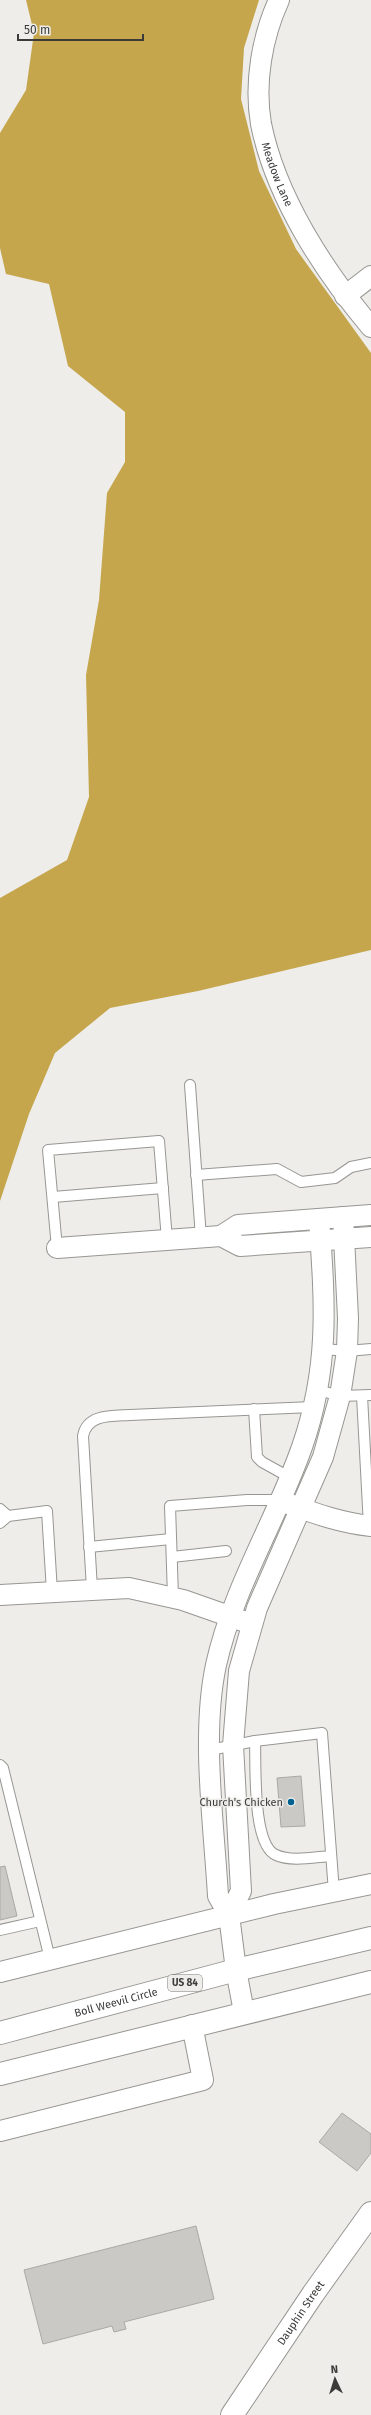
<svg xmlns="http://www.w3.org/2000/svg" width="371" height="2415" viewBox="0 0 371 2415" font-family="'Fira Sans',sans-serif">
<rect width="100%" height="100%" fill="#eeedea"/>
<polygon fill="#c5a64c" points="26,0 259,0 244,48 241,99 259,171 296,249 371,353 371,950 198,991 110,1008 55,1053 29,1114 0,1201 0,898 67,860 89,797 86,675 99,600 107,493 125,462 125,412 68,366 49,284 6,274 0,248 0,133 26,90 34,33"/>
<g fill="#cac9c5" stroke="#aaa9a6">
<polygon points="301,1776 305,1826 281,1827 277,1778"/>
<polygon points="5,1866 17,1916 0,1920 0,1867"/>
<polygon points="342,2113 371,2134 371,2153 357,2171 319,2142"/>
<polygon points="196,2226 214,2299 124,2322 126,2329 114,2332 112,2326 43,2344 24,2270"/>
</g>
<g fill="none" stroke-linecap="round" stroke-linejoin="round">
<g stroke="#979693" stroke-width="12">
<g id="lane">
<polyline points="190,1085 201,1238"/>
<polyline points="196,1175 277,1169 301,1182 335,1178 351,1167 371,1163"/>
<polyline points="53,1197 163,1188"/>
<polyline points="57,1248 48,1150 159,1141 167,1240"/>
<polyline points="324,1349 347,1351 371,1349"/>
<polyline points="318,1390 340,1396 371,1395"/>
<polyline points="362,1396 369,1526"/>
<polyline points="254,1409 257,1457 262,1462 289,1477"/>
<polyline points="0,1509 8,1516"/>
<polyline points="0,1523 8,1516 47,1511 52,1592"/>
<polyline points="89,1547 171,1539"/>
<polyline points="172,1557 226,1551"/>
<path d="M92,1589L83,1436C87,1414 111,1416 130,1415L313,1407"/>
<polyline points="173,1597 170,1506 247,1500 279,1500"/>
<path d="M255,1741C256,1765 252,1845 276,1855C291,1862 315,1857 331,1856"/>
<polyline points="210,1750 255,1741 322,1733 334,1892"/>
<polyline points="0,1765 3,1768 50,1959"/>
<polyline points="0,1930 40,1921"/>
</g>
</g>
<g stroke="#979693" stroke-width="22">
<g id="street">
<path id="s1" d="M279,0C262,37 254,83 261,124C276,198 324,271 371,327"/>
<polyline points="345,296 371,276"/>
<polyline points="221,1236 238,1225 371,1215"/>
<polyline points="57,1248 221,1236 240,1246 371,1237"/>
<path d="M289,1504C316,1514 342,1523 371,1526"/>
<polyline points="0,1595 129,1588 183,1600 243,1621"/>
<polyline points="229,1915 241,1891 233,1745 239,1671 257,1608 323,1457 340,1396 347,1351 348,1318 343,1217"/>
<polyline points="0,1972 274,1904 371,1884"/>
<path d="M244,2012L236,1970L229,1915L218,1896C214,1825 201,1734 216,1665C233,1588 276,1521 302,1447C330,1366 325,1303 319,1219"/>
<polyline points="0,2131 203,2080 192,2025"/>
</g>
</g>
<g stroke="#979693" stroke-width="24">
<g id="secondary">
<path id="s2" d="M232,2415L313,2294L371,2213"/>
</g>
</g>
<g stroke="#979693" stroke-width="24">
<g id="highway">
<path id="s3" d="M0,2033L236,1970L371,1938"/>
<polyline points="0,2074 371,1982"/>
</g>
</g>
<use href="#lane" stroke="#fff" stroke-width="10"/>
<use href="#street" stroke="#fff" stroke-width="20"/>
<use href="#secondary" stroke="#fff" stroke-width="22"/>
<use href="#highway" stroke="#fff" stroke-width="22"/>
</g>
<circle fill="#006291" stroke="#eeedea" stroke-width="1.5" cx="291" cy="1802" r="4"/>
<g text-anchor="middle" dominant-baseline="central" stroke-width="3" stroke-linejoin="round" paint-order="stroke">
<rect fill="#eeedea" stroke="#71706f" stroke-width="1" x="168" y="1975" width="34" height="16" rx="3"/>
<g font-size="10" font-weight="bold" fill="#3b3b3a">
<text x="185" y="1983">US 84</text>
</g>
<g font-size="11" fill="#3b3b3a" stroke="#eeedea">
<text stroke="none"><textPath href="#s1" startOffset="180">Meadow Lane</textPath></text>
<text stroke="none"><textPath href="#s3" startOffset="120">Boll Weevil Circle</textPath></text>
<text stroke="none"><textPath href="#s2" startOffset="123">Dauphin Street</textPath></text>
</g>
<g font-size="11" fill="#3b3b3a" stroke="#eeedea" text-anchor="end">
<text x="283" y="1802">Church's Chicken</text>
</g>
</g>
<g transform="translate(335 2379) rotate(356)" stroke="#eeedea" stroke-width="3" paint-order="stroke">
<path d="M0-3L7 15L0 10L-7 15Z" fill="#3b3b3a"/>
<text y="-6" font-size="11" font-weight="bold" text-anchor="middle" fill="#3b3b3a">N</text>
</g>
<path d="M18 34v6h125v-6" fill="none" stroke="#3b3b3a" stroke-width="2"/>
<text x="24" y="34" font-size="12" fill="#3b3b3a" stroke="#eeedea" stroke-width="3" paint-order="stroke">50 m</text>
</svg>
